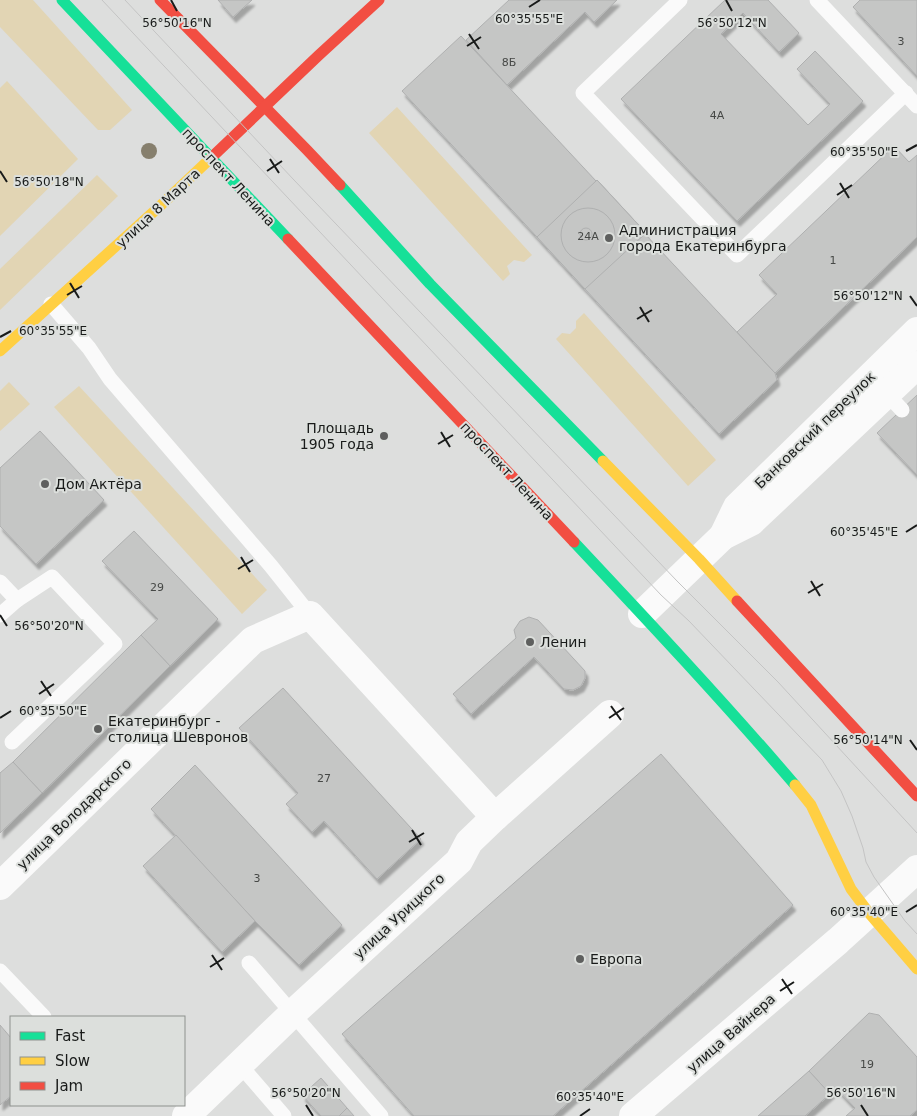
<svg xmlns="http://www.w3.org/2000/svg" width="917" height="1116" viewBox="0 0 917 1116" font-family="'DejaVu Sans',sans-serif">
<defs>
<filter id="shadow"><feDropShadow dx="3" dy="5.5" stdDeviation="1" flood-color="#0004"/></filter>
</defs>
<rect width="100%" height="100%" fill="#dddedd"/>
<g fill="#e2d5b4">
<polygon points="0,0 33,0 132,110 110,130 98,130 0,27"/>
<polygon points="7,81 78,159 0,236 0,88"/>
<polygon points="397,107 532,255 524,262 514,260 507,266 510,274 503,281 369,133"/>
<polygon points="97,175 118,196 0,310 0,269"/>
<polygon points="584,313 716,460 688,486 556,339 562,333 570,334 576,328 576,321"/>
<polygon points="9,382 30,404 0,431 0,391"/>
<polygon points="79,386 267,590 242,614 54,407"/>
</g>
<g fill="#c5c6c5" stroke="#afb0b0" filter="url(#shadow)">
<polygon points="218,0 252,0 233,17"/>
<polygon points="509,0 617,0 594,22 585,12 507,85 466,40"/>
<polygon points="725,0 768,0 799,33 779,52 743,13 721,34 808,125 830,104 797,69 815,51 863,101 737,221 621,99"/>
<polygon points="860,0 917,0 917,76 853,7"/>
<polygon points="461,36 596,181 597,180 646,233 645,234 775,373 777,380 719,434 402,91"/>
<polygon points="894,146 909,162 917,155 917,237 775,373 737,332 777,294 759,275"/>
<polygon points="597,180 646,233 585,289 537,237"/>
<circle cx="588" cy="235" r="27"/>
<circle cx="586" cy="234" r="6"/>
<polygon points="917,395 917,475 877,433"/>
<polygon points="40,431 104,500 36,564 0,526 0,468"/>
<polygon points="134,531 218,619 170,666 141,635 158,619 102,561"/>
<polygon points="529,617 538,620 585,671 585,678 581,686 573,690 564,689 534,657 471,714 453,694 516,638 514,630 520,621"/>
<polygon points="141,635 170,666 42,793 13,762"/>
<polygon points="283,688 421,839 377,879 324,821 312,832 286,804 298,793 239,728"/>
<polygon points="661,754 793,905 553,1116 414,1116 342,1034"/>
<polygon points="13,762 42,793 0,833 0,773"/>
<polygon points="195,765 342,925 299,965 255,921 151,809"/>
<polygon points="176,835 255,921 222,952 143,866"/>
<polygon points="869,1013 879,1015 917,1057 917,1110 910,1116 846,1116 855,1108 836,1088 830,1094 809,1071"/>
<polygon points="0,1025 11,1038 11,1096 0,1105"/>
<polygon points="809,1071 830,1094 805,1116 758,1116"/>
<polygon points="321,1078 347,1108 339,1116 321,1116 302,1095"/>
<polygon points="347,1108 354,1116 339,1116"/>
</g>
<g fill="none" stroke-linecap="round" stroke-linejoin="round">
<g stroke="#fafafa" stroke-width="15">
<polyline points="680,0 583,93 737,255 906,93"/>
<polyline points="817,0 917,106"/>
<polyline points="51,304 89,348 110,379 271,566 310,615"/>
<polyline points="887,394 902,410"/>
<polyline points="0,582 17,600 0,615"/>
<polyline points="12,742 115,644 52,577 17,600"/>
<polyline points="249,963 381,1116"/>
<polyline points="0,971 44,1017"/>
<polyline points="240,1065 284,1116"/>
</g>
<g stroke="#fafafa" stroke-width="28">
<polyline points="723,536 737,507 917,331"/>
<polyline points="642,614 723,536 751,522 917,365"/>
<polyline points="0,886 253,640 310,615 495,817"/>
<polyline points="186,1116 293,1013 459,861 469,842 495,817 610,714"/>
<polyline points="633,1116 838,941 917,869"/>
</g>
<g stroke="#16e098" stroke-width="11">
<polyline points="62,0 288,239"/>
<polyline points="340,185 430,284 603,461"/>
<path d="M574,542C649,622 724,702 795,785"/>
</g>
<g stroke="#ffcf43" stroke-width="11">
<polyline points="0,351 160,206 212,157"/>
<polyline points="603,461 699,559 737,601"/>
<polyline points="795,785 811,805 851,889 869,913 917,969"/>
</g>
<g stroke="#f24e42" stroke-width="11">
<polyline points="160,0 307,150 340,185"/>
<polyline points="212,157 319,55 379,0"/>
<polyline points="288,239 574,542"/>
<polyline points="737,601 917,796"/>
</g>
<g stroke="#c4c4c4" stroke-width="1">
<polyline points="102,0 661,595 689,621 822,760 841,791 852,816 863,848 866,862 874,877 905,921 917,934"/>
<polyline points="125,0 294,180 677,581 778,682 917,833"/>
</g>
</g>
<circle fill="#867f6d" cx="149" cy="151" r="8"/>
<path fill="none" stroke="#191b1a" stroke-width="2" d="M171,0L177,11M726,0L732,11M529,7L540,0M469,34L479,49M467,46L481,37M906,151L917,145M270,159L279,173M0,171L7,182M267,171L282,161M840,183L849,198M837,195L852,185M70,283L79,298M67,295L82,286M910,296L917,306M640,307L649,322M637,319L652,310M0,337L11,331M441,432L450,447M438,444L453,435M906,532L917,525M241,557L250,572M238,569L253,560M811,581L820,596M808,593L823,584M0,615L7,626M41,681L51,696M39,694L54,684M611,706L621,720M0,718L11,711M609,718L624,708M910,740L917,750M412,830L421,845M409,842L424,833M906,912L917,905M212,955L222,970M210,967L224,958M782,979L792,994M780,991L794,982M306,1105L313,1116M861,1105L868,1116M580,1116L590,1109"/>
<g fill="#5e5f5e" stroke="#dcdfdc" stroke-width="2">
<circle cx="609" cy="238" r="5"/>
<circle cx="384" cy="436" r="5"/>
<circle cx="45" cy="484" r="5"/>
<circle cx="530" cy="642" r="5"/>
<circle cx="98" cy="729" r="5"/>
<circle cx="580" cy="959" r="5"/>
</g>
<g text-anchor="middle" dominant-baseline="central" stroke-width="4" stroke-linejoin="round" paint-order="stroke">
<g font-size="11" fill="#464846">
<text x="901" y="41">3</text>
<text x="509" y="62">8Б</text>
<text x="717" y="115">4А</text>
<text x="588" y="236">24А</text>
<text x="833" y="260">1</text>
<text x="157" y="587">29</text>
<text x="324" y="778">27</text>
<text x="257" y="878">3</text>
<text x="867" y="1064">19</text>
</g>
<g font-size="14" fill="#191b1a" stroke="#dcdfdc">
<text transform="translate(229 177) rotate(47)">проспект Ленина</text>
<text transform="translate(158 208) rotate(-43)">улица 8 Марта</text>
<text transform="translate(815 430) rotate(-44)">Банковский переулок</text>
<text transform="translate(507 471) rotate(47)">проспект Ленина</text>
<text transform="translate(74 814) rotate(-44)">улица Володарского</text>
<text transform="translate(399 916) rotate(-43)">улица Урицкого</text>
<text transform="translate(731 1033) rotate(-41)">улица Вайнера</text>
</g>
<g font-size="14" fill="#191b1a" stroke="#dcdfdc" text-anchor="start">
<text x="619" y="230">Администрация<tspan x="619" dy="16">города Екатеринбурга</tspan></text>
<text x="374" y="428" text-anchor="end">Площадь<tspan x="374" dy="16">1905 года</tspan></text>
<text x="55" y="484">Дом Актёра</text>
<text x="540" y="642">Ленин</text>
<text x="108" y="721">Екатеринбург -<tspan x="108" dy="16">столица Шевронов</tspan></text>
<text x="590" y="959">Европа</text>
</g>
</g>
<g font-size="12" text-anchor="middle" fill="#191b1a" stroke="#dcdfdc" stroke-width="4" stroke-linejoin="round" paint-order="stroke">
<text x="529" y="23">60°35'55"E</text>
<text x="177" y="27">56°50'16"N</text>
<text x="732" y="27">56°50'12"N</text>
<text x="864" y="156">60°35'50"E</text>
<text x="49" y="186">56°50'18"N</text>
<text x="868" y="300">56°50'12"N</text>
<text x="53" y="335">60°35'55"E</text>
<text x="864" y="536">60°35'45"E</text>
<text x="49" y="630">56°50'20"N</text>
<text x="53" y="715">60°35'50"E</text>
<text x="868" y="744">56°50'14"N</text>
<text x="864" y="916">60°35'40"E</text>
<text x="306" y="1097">56°50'20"N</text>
<text x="861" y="1097">56°50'16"N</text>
<text x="590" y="1101">60°35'40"E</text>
</g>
<rect x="10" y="1016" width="175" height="90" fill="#dcdfdc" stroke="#8e918e"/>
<rect x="20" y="1032" width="25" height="8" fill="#16e098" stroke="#8e918e"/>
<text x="55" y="1041" font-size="15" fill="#191b1a">Fast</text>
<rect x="20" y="1057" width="25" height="8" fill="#ffcf43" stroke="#8e918e"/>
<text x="55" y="1066" font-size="15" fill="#191b1a">Slow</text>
<rect x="20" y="1082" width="25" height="8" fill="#f24e42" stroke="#8e918e"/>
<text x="55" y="1091" font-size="15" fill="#191b1a">Jam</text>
</svg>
